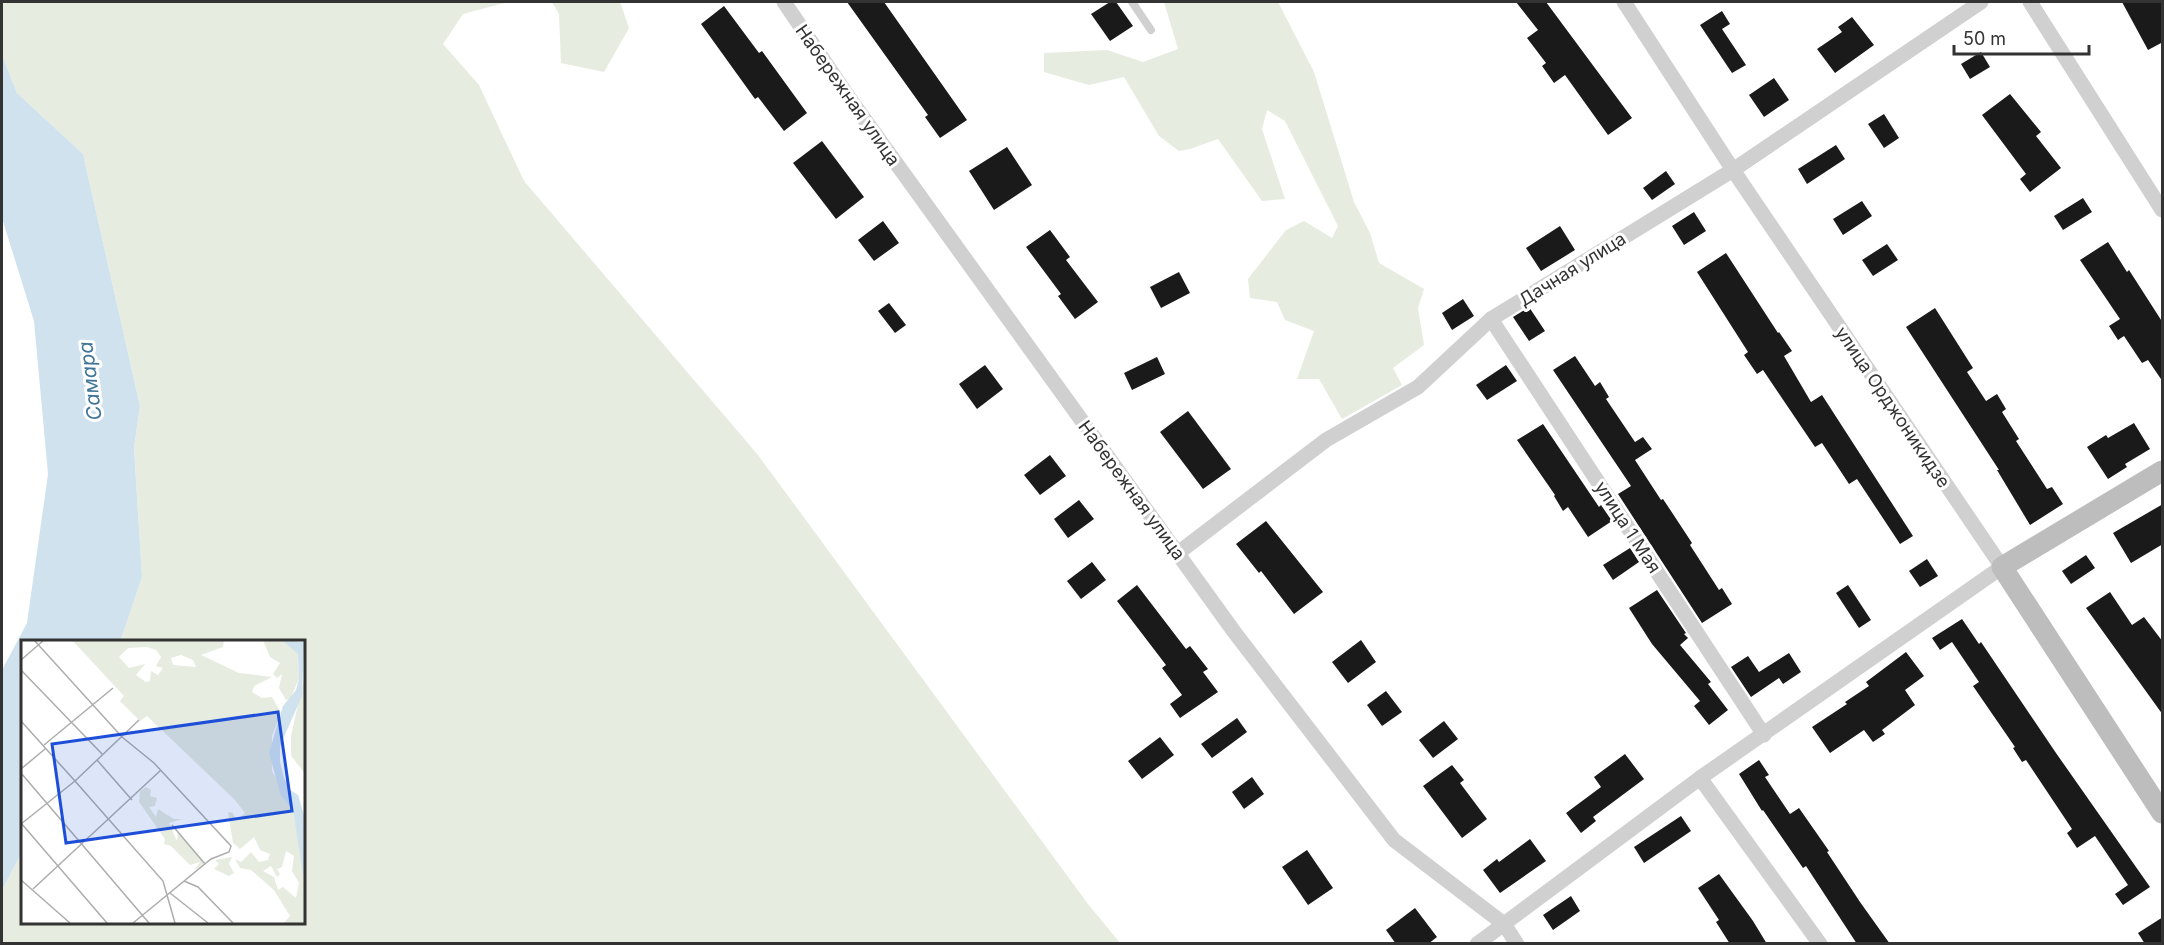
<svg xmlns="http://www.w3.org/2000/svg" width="2164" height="945" viewBox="0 0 2164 945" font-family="Inter,sans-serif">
<rect width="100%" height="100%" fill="#fff"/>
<g fill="#e6ecdf">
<polygon points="2,2 508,2 463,14 443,44 479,85 524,181 758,455 1088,904 1120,943 2,943 2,890 22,852 22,922 303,922 303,642 120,642 142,577 134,448 140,406 83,154 17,93 2,55"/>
<polygon points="552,2 620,2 629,28 604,72 561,63 559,14"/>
<polygon points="1164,2 1278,2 1314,72 1354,202 1370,233 1379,263 1424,289 1418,308 1424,345 1393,368 1402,385 1342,419 1319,379 1297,379 1314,331 1285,320 1277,302 1250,298 1248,279 1286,230 1304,221 1332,238 1338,226 1285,121 1267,110 1262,129 1285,199 1262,201 1218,139 1190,149 1179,151 1159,136 1124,77 1089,85 1044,72 1044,53 1107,50 1143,62 1178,49"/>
</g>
<polygon fill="#cfe2ee" points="2,55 17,93 83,154 140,406 134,448 142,577 120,642 22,642 22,852 2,890 2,670 27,623 48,474 34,321 2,218"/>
<g fill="#1a1a1a">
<polygon points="847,2 884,2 967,120 940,138 925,117 928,115"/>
<polygon points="1110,2 1116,2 1133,26 1110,41 1091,14"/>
<polygon points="1516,2 1546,2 1632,118 1608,135 1565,75 1554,83 1542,66 1546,63 1527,38 1538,30"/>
<polygon points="2122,2 2163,2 2163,42 2148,50"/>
<polygon points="724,6 759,53 762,51 807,113 784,131 758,97 755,99 701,24"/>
<polygon points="1722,11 1730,24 1722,29 1746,65 1732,73 1700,25"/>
<polygon points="1852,17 1874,45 1835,73 1817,49 1842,32 1838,27"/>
<polygon points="1981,52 1990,67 1970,79 1961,64"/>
<polygon points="1774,78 1789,100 1764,117 1749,95"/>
<polygon points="2010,94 2041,132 2036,136 2061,168 2030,192 2020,179 2026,174 1982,115"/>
<polygon points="1884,114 1899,138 1884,148 1868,124"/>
<polygon points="822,141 864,197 836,219 793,163"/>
<polygon points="1836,145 1845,159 1807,184 1798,169"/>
<polygon points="1007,147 1032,185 994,210 969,171"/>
<polygon points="1666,171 1675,184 1652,200 1643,188"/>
<polygon points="2083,198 2092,212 2063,230 2054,216"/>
<polygon points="1862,201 1872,216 1843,235 1833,219"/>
<polygon points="1694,212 1706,231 1684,245 1672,226"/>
<polygon points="883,221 899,243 874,261 858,240"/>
<polygon points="1560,226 1575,250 1541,271 1526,248"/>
<polygon points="1050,230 1070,257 1066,260 1098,302 1075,319 1058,296 1061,294 1026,247"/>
<polygon points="2108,242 2127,272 2129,270 2163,323 2163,382 2148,360 2142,363 2124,336 2118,340 2109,326 2120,319 2080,260"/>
<polygon points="1887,244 1898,260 1873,276 1862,260"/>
<polygon points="1726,253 1778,333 1779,332 1792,351 1784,356 1811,402 1822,395 1913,536 1900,544 1857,479 1849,484 1822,443 1815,447 1763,370 1757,374 1744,355 1748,352 1697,272"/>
<polygon points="1179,272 1190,293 1161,308 1150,287"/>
<polygon points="1463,299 1474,316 1452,330 1442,313"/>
<polygon points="889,303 906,325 895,333 878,311"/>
<polygon points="1529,307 1545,331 1529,341 1513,317"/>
<polygon points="1935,308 1973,368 1967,372 1986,401 1997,394 2006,409 2002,412 2019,439 2016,441 2047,489 2052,487 2063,504 2030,525 1997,470 1999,470 1906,327"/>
<polygon points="1575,356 1595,386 1600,382 1609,397 1606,399 1635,442 1643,437 1652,449 1635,460 1661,500 1663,499 1673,514 1692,543 1690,545 1719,590 1722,588 1732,604 1702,623 1618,494 1631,486 1553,370"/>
<polygon points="1157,357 1165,374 1132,390 1124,373"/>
<polygon points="985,365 1003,389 977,409 959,384"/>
<polygon points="1506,365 1517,381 1487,400 1476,385"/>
<polygon points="1188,411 1231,469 1203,489 1160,432"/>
<polygon points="2134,423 2150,449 2125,464 2127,467 2108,479 2087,447 2106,435 2108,438"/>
<polygon points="1543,424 1599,507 1601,505 1612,521 1588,537 1568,507 1563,511 1554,496 1555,495 1517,440"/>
<polygon points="1050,455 1066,476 1040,495 1024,475"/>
<polygon points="1079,500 1094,519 1068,538 1054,519"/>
<polygon points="2163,504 2163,544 2131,563 2113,533"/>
<polygon points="1266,521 1323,592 1294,614 1261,571 1259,573 1236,544"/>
<polygon points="1630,548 1639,562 1613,580 1603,565"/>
<polygon points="2086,555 2095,568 2071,584 2062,571"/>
<polygon points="1927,559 1938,576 1920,587 1909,571"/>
<polygon points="1092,562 1106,580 1081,599 1067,581"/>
<polygon points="1137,585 1186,649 1190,646 1208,669 1203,672 1218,692 1180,718 1170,704 1182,695 1162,668 1166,665 1117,601"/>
<polygon points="1848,585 1871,620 1859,628 1836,593"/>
<polygon points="1657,590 1686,633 1684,634 1688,638 1680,645 1711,682 1708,684 1728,710 1709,725 1694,706 1700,701 1652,644 1629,608"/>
<polygon points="2110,592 2132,625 2144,617 2163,642 2163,715 2086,608"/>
<polygon points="1962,619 1979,644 1981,642 2056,753 2150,887 2123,905 2115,894 2128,885 2095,836 2077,848 2067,833 2072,829 2026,760 2022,762 2013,748 2015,747 1973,686 1979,682 1952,642 1940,650 1932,638"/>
<polygon points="1361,640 1376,662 1348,683 1332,662"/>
<polygon points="1906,652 1924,676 1905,690 1915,705 1882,730 1885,734 1873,742 1864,730 1830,753 1812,727 1847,704 1845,702 1869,686 1866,682"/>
<polygon points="1789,653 1801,672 1783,684 1779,678 1751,697 1731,667 1748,656 1759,672"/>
<polygon points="1386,691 1402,712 1382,726 1367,705"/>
<polygon points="1237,718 1247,732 1212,758 1201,744"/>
<polygon points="1444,721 1458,739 1433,758 1419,740"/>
<polygon points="1160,737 1174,755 1142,779 1128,761"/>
<polygon points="1625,754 1644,779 1593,817 1596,821 1581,833 1566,813 1601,787 1594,777"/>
<polygon points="1759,760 1769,775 1765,777 1790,814 1799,808 1829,851 1827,852 1860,902 1890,944 1857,944 1806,866 1803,868 1763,810 1762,811 1739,774"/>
<polygon points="1452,765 1464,780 1460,783 1487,819 1462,838 1423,786"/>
<polygon points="1252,777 1264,794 1244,809 1232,792"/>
<polygon points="1681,816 1691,831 1644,863 1634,847"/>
<polygon points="1530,839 1546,861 1500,893 1483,870 1497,859 1499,862"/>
<polygon points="1307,850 1333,888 1308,905 1282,867"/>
<polygon points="1719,874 1753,921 1767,944 1730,944 1716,922 1719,920 1698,888"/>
<polygon points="1571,896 1580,911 1553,930 1543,915"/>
<polygon points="1415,908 1437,937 1428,944 1396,944 1386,930"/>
<polygon points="2163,917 2163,944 2145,944 2138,933"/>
</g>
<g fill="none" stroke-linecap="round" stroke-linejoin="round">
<polyline stroke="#d0d0d0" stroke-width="8" points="1132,2 1151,30"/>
<g stroke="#d0d0d0" stroke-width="15">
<polyline points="784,2 852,102 1235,633 1394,840 1504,924 1517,944"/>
<polyline points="2030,2 2162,210"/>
<polyline points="1491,319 1764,735"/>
<polyline points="1178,553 1326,440 1418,387 1491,319 1733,170 1981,2"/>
<polyline points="1700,778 1820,944"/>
<polyline points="1477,944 1700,778 2002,567 1733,170 1624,2"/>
</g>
<polyline stroke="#bdbdbd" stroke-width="21" points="2162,471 2002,567 2162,813"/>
</g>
<g text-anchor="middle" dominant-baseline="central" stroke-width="6" stroke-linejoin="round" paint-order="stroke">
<g font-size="18" fill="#333" stroke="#fff">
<text transform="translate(848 95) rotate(55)">Набережная улица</text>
<text transform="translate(1572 269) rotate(-32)">Дачная улица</text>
<text transform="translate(1893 407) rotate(56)">улица Орджоникидзе</text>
<text transform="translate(1132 490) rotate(54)">Набережная улица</text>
<text transform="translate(1628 527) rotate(57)">улица 1 Мая</text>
</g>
<g font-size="20" font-style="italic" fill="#3f7597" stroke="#fff">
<text transform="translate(90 381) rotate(-97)">Самара</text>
</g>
</g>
<g transform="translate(21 640)">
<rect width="284" height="284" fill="#fff"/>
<path d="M51,0H203L202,7L180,15L218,33L251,37L233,46L231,52L241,58L251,57L260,73L251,96V131L272,169L277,186L283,240V283H263L269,276L253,250L230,230L219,228L214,219L220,222L230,212L238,222L247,220L249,214L239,210L233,197L219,209L212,203L207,172L212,173L215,181L224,173L214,160L126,76L119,81L99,61L103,56ZM126,7L135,10L140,17L135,26L142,28L137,35L130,31L129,41L125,42L115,35L124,24L108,28L98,17L107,8ZM160,15L172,20L175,27L152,25L150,18ZM265,211L273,216L271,231L278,243L275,258L262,247L257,250L253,237L242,231L250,226L256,237L259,234L256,229L261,227ZM242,0L264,1L277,14L278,39L269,59L265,60L258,48L261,34L256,38L252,34L259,23L249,17ZM283,38V132L270,116V96ZM125,147L130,150L129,156L136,158L134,166L128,167L135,177L137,169L153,179H161L148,183L156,201L157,193L181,219L182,224L179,227L173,230L179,222L169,225L150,206L143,204L144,199L118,162L119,151ZM211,217L208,224L213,233L208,236L193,229L198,224L194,220Z" fill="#e6ecdf" fill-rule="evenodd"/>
<path d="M261,0L283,2L281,56L259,106V122L263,138L269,150L277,155L283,175V240L272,169L260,156L248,113L262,66L275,50L278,39L277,14Z" fill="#cfe2ee"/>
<path fill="none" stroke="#adadad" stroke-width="1.5" d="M13,0L101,97L133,123L210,206L208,212L190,219L112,283M0,20L23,0M0,30L82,115M118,80L54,141L142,241L154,283M0,81L54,141L0,184M23,105L92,48M76,120L111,160M0,129L24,109M0,133L128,283M0,183L86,283M151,185L184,224M0,240L49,283M163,241L177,247L212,283M12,249L140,130M149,253L187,283"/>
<path fill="#1d4ed8" fill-opacity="0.15" stroke="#1d4ed8" stroke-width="3" d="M257,72L271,171L45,203L31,104Z"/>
<rect width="284" height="284" fill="none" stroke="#333" stroke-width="3"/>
</g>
<rect width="2164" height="945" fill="none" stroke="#333333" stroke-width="6"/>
<path d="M1954 45v9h135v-9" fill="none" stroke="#333333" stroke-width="3"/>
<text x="1963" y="45" font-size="18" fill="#333333" stroke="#ffffff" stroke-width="4.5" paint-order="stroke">50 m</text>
</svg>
